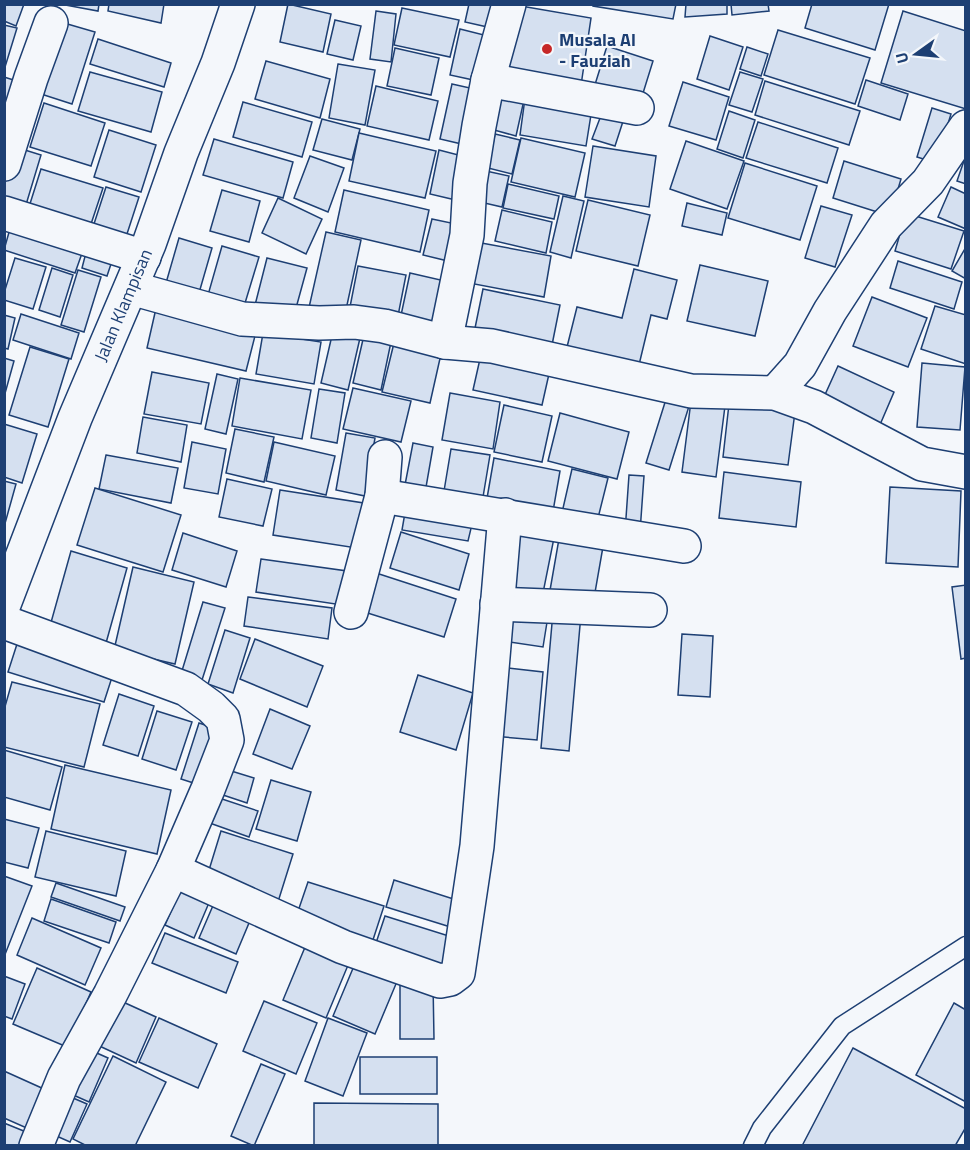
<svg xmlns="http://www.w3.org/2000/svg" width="970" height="1150" viewBox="0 0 970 1150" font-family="'Titillium Web',sans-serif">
<rect width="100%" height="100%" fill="#f4f7fb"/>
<g fill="#d5e0f0" stroke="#1d3f73" stroke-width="1.5">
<polygon points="4,4 24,4 16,26 4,21"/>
<polygon points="60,4 99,4 98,11"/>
<polygon points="109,4 164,4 161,23 108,11"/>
<polygon points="288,4 331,14 323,52 280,42"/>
<polygon points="469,4 498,4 492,28 465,22"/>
<polygon points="593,4 676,4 673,19 593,6"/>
<polygon points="686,4 727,4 727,14 685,17"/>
<polygon points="731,4 768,4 769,11 732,15"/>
<polygon points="812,4 889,4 875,50 805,28"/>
<polygon points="515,5 591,18 580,92 503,79"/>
<polygon points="402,8 459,20 450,57 394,45"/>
<polygon points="376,11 396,14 391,62 370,59"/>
<polygon points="903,11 966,31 966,109 881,83"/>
<polygon points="335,20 361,26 353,60 327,54"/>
<polygon points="64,23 95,32 72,104 41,94"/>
<polygon points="4,25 17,28 5,67 4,67"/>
<polygon points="460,29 488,36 478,81 450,75"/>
<polygon points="778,30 870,58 855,104 764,75"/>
<polygon points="710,36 743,47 729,90 697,79"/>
<polygon points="98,39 171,63 164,87 90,64"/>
<polygon points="607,46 653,61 639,106 593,91"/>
<polygon points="747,47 768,54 761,76 740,69"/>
<polygon points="395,48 439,58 431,95 387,86"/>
<polygon points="266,61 330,79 320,118 255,99"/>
<polygon points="338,64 375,70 365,125 329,118"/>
<polygon points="90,72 162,92 151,132 78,111"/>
<polygon points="740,72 763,79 752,112 729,105"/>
<polygon points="4,77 20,82 4,131"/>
<polygon points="866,80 908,94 900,120 858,106"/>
<polygon points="765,81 860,111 849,145 755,115"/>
<polygon points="683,82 729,97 716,140 669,126"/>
<polygon points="452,84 479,90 466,145 440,139"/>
<polygon points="376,86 438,101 429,140 367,126"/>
<polygon points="504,86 526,91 516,136 494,130"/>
<polygon points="526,91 593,102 586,146 520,135"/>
<polygon points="243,102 312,122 302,157 233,137"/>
<polygon points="44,103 105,123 91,166 30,147"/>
<polygon points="605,105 627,109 615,146 592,139"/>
<polygon points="932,108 951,114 936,163 917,157"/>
<polygon points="729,111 755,120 743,158 717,149"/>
<polygon points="322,119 360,129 352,160 313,150"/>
<polygon points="758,122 838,148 827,183 746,158"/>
<polygon points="109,130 156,145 141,192 94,177"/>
<polygon points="359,133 436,151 425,198 349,181"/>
<polygon points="495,134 520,140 512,174 488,168"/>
<polygon points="521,138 585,153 575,197 511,182"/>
<polygon points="214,139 293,162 283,198 203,175"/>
<polygon points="686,141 744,161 727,209 670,189"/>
<polygon points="12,146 41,155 25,208 4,201 4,171"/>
<polygon points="593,146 656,156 649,207 585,197"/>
<polygon points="439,150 470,158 460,201 430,194"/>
<polygon points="966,155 966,184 957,181"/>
<polygon points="310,156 344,168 328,212 294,198"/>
<polygon points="844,161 901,179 890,216 833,198"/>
<polygon points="745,163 817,186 800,240 728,218"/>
<polygon points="41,169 103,188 89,230 28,210"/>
<polygon points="486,171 509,176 502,207 480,202"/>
<polygon points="508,184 559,196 554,219 503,208"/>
<polygon points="106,187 139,197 125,240 92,230"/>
<polygon points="951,187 966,194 966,229 938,217"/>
<polygon points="222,190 260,201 249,242 210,231"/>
<polygon points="344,190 429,210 420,252 335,232"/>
<polygon points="563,196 584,201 571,258 550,252"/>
<polygon points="278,198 322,219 306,254 262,233"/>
<polygon points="588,200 650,215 638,266 576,251"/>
<polygon points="687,203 727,213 722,235 682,226"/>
<polygon points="821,206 852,215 835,267 805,258"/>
<polygon points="502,210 552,222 546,253 495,241"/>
<polygon points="906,213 964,231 951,269 895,251"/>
<polygon points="13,218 86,242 75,273 4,250"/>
<polygon points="432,219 456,224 448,261 423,255"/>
<polygon points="326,232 361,240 344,319 308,312"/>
<polygon points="179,238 212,248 199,293 166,283"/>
<polygon points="89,241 116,249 107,276 82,268"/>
<polygon points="476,242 551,256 544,297 469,283"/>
<polygon points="222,246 259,257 242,313 206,302"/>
<polygon points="966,247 966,279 952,271"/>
<polygon points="15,258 46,267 33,309 4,300 4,293"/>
<polygon points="267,258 307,268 293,319 254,309"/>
<polygon points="898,261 962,282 954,309 890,288"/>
<polygon points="700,265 768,281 755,336 687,321"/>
<polygon points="358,266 406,275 397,321 349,312"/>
<polygon points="52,268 73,275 60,317 39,310"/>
<polygon points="634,269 677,280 667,319 651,315 638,369 566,351 577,307 622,318"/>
<polygon points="78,270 101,277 84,332 61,325"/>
<polygon points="410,273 445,281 434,328 400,320"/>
<polygon points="483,289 560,305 551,350 474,333"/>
<polygon points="872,297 927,318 908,367 853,346"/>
<polygon points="157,304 257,328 246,371 147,348"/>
<polygon points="935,306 966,315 966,364 921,349"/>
<polygon points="21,314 79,333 71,359 13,340"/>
<polygon points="4,315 15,318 8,349 4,348"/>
<polygon points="333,331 360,338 348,390 321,383"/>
<polygon points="263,333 321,342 314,384 256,374"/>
<polygon points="364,335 391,342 381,390 353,383"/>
<polygon points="394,343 441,354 430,403 382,392"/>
<polygon points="30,347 69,359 48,427 9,415"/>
<polygon points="482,350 551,365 542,405 473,390"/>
<polygon points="4,358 14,361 4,397"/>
<polygon points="922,363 965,367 960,430 917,427"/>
<polygon points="838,366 894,392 876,434 819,408"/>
<polygon points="152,372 209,383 201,424 144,414"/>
<polygon points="217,374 238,379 226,434 205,429"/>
<polygon points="240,378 311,390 302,439 232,426"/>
<polygon points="353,388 411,401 401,442 343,429"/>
<polygon points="319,389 345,393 337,443 311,438"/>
<polygon points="450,393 500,402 493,449 442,440"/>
<polygon points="667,396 690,403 669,470 646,463"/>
<polygon points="691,401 725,406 716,477 682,472"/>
<polygon points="729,404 795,412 788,465 723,457"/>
<polygon points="504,405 552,416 542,462 494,452"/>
<polygon points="560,413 629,432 617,479 548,461"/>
<polygon points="143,417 187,425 181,462 137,453"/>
<polygon points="4,424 37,434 22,483 4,477"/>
<polygon points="235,429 274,437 264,482 226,473"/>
<polygon points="346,433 375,438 365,496 336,490"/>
<polygon points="192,442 226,449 218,494 184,488"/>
<polygon points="274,442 335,456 326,495 266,481"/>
<polygon points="413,443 433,447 425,493 404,490"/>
<polygon points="451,449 490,455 482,503 443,497"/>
<polygon points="106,455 178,468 171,503 99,489"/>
<polygon points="494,458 560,471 552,517 486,504"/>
<polygon points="572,469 608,478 596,526 561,517"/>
<polygon points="724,472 801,482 796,527 719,518"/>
<polygon points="629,475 644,476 640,532 625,532"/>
<polygon points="227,479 272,489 263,526 219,517"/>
<polygon points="4,481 16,484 4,527"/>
<polygon points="890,487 961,491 958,567 886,563"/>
<polygon points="95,488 181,515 163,572 77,545"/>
<polygon points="280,490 370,504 363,549 273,535"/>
<polygon points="406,507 474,516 468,541 402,530"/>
<polygon points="515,528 555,533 541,603 502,597"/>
<polygon points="401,532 469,554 459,590 390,568"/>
<polygon points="183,533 237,551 226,587 172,570"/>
<polygon points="560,533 604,541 593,604 549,596"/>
<polygon points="71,551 127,568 106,643 50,626"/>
<polygon points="261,559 347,571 342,605 256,592"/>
<polygon points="133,567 194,582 175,664 114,650"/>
<polygon points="370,571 456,599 444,637 358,610"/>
<polygon points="966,585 966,658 961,659 952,587"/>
<polygon points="248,597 332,608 328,639 244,626"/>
<polygon points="203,602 225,608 202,680 181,674"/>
<polygon points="501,609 548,616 543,647 497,640"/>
<polygon points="553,612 581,614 569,751 541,748"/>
<polygon points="225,630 250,638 233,693 208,684"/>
<polygon points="682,634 713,636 710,697 678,695"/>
<polygon points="255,639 323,666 307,707 240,679"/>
<polygon points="18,641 114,671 104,702 8,672"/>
<polygon points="498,667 543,672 537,740 492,736"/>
<polygon points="418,675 473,693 456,750 400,732"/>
<polygon points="12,682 100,704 84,767 4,747 4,710"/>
<polygon points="119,694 154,706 138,756 103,745"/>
<polygon points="270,709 310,726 292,769 253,754"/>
<polygon points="157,711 192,722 176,770 142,759"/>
<polygon points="199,723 223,731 206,787 181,779"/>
<polygon points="4,750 62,767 50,810 4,797"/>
<polygon points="65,765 171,790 157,854 51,829"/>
<polygon points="228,770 254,778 247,803 220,794"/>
<polygon points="271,780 311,792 297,841 256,829"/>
<polygon points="213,796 258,811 249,837 204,821"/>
<polygon points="4,819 39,828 28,868 4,862"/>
<polygon points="46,831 126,851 116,896 35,877"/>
<polygon points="221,831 293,854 277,905 205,883"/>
<polygon points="4,876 32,886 4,957"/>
<polygon points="185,879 214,891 194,938 165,925"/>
<polygon points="394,880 466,903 457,929 386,907"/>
<polygon points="308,882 384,906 370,949 295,920"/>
<polygon points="56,883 125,907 120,921 51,897"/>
<polygon points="218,894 254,911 236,954 199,938"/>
<polygon points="51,899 116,922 109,943 44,921"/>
<polygon points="385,916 452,937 441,973 373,952"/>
<polygon points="32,918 101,948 85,985 17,955"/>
<polygon points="165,933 238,962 226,993 152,963"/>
<polygon points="308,940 351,958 326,1018 283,1000"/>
<polygon points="359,954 401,972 375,1034 333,1016"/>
<polygon points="37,968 91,992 67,1047 13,1024"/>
<polygon points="4,976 25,984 12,1019 4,1016"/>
<polygon points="400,981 433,982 434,1039 400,1039"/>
<polygon points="112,997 156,1017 136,1063 93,1043"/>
<polygon points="264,1001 317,1023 296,1074 243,1051"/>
<polygon points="954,1003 966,1010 966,1102 916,1075"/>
<polygon points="159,1018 217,1044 198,1088 139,1062"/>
<polygon points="328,1018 367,1033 343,1096 305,1081"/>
<polygon points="81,1046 108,1058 89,1102 62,1090"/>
<polygon points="853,1048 966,1109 966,1127 955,1146 802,1146"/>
<polygon points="113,1056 166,1082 135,1146 87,1146 73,1139"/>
<rect x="360" y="1057" width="77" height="37"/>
<polygon points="261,1064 285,1074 254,1146 231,1136"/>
<polygon points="4,1071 55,1094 38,1133 4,1118"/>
<polygon points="59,1092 87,1104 70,1142 43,1130"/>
<polygon points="314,1103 438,1104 438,1146 314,1146"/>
<polygon points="4,1123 36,1136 32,1146 4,1146"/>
</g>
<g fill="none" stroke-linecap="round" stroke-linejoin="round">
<g stroke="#1d3f73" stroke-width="21">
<polyline id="lane" points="753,1146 762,1128 842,1026 966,946"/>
</g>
<g stroke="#1d3f73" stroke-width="36">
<g id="street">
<polyline points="488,80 637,108"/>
<polyline points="4,164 31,78 51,23"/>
<polyline points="4,213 144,257"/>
<polyline points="131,288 242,319 319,323 354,322 384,326 445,342 492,346 691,391 775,393 814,407 922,464 966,472"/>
<polyline points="445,342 467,235 470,183 479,126 488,80 509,4"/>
<polyline points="775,393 800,365 830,311 886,225 928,182 966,127"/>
<polyline points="382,496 684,546"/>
<polyline points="497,604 650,610"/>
<polyline points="351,612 382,496 385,457"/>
<polyline points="4,622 186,689 211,707 223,719 227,740 208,789 173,870 110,995 64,1078 36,1146"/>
<polyline points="173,870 343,947 440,981 450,979 458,973 477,846 505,515"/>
</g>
</g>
<g stroke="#1d3f73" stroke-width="36">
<polyline id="secondary" points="4,604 75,418 149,244 181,153 218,63 238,4"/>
</g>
<use href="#lane" stroke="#f4f7fb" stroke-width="18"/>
<use href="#street" stroke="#f4f7fb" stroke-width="33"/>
<use href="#secondary" stroke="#f4f7fb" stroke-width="33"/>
</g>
<circle fill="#c62828" stroke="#f4f7fb" stroke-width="2" cx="547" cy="49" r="6"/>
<g text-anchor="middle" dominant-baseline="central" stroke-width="4.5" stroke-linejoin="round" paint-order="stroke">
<g font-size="18" font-weight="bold" fill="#1d3f73" stroke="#f4f7fb" text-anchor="start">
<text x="559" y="39">Musala Al<tspan x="559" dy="21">- Fauziah</tspan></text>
</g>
<g font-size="18" fill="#1d3f73" stroke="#f4f7fb">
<text transform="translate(123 305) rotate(-67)">Jalan Klampisan</text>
</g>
</g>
<rect width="970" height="1150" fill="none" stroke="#1d3f73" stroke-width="12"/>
<g transform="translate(916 54) rotate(255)" stroke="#f4f7fb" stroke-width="4.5" paint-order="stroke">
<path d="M0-4.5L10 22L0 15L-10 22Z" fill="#1d3f73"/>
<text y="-9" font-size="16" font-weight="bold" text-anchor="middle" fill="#1d3f73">U</text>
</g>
</svg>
